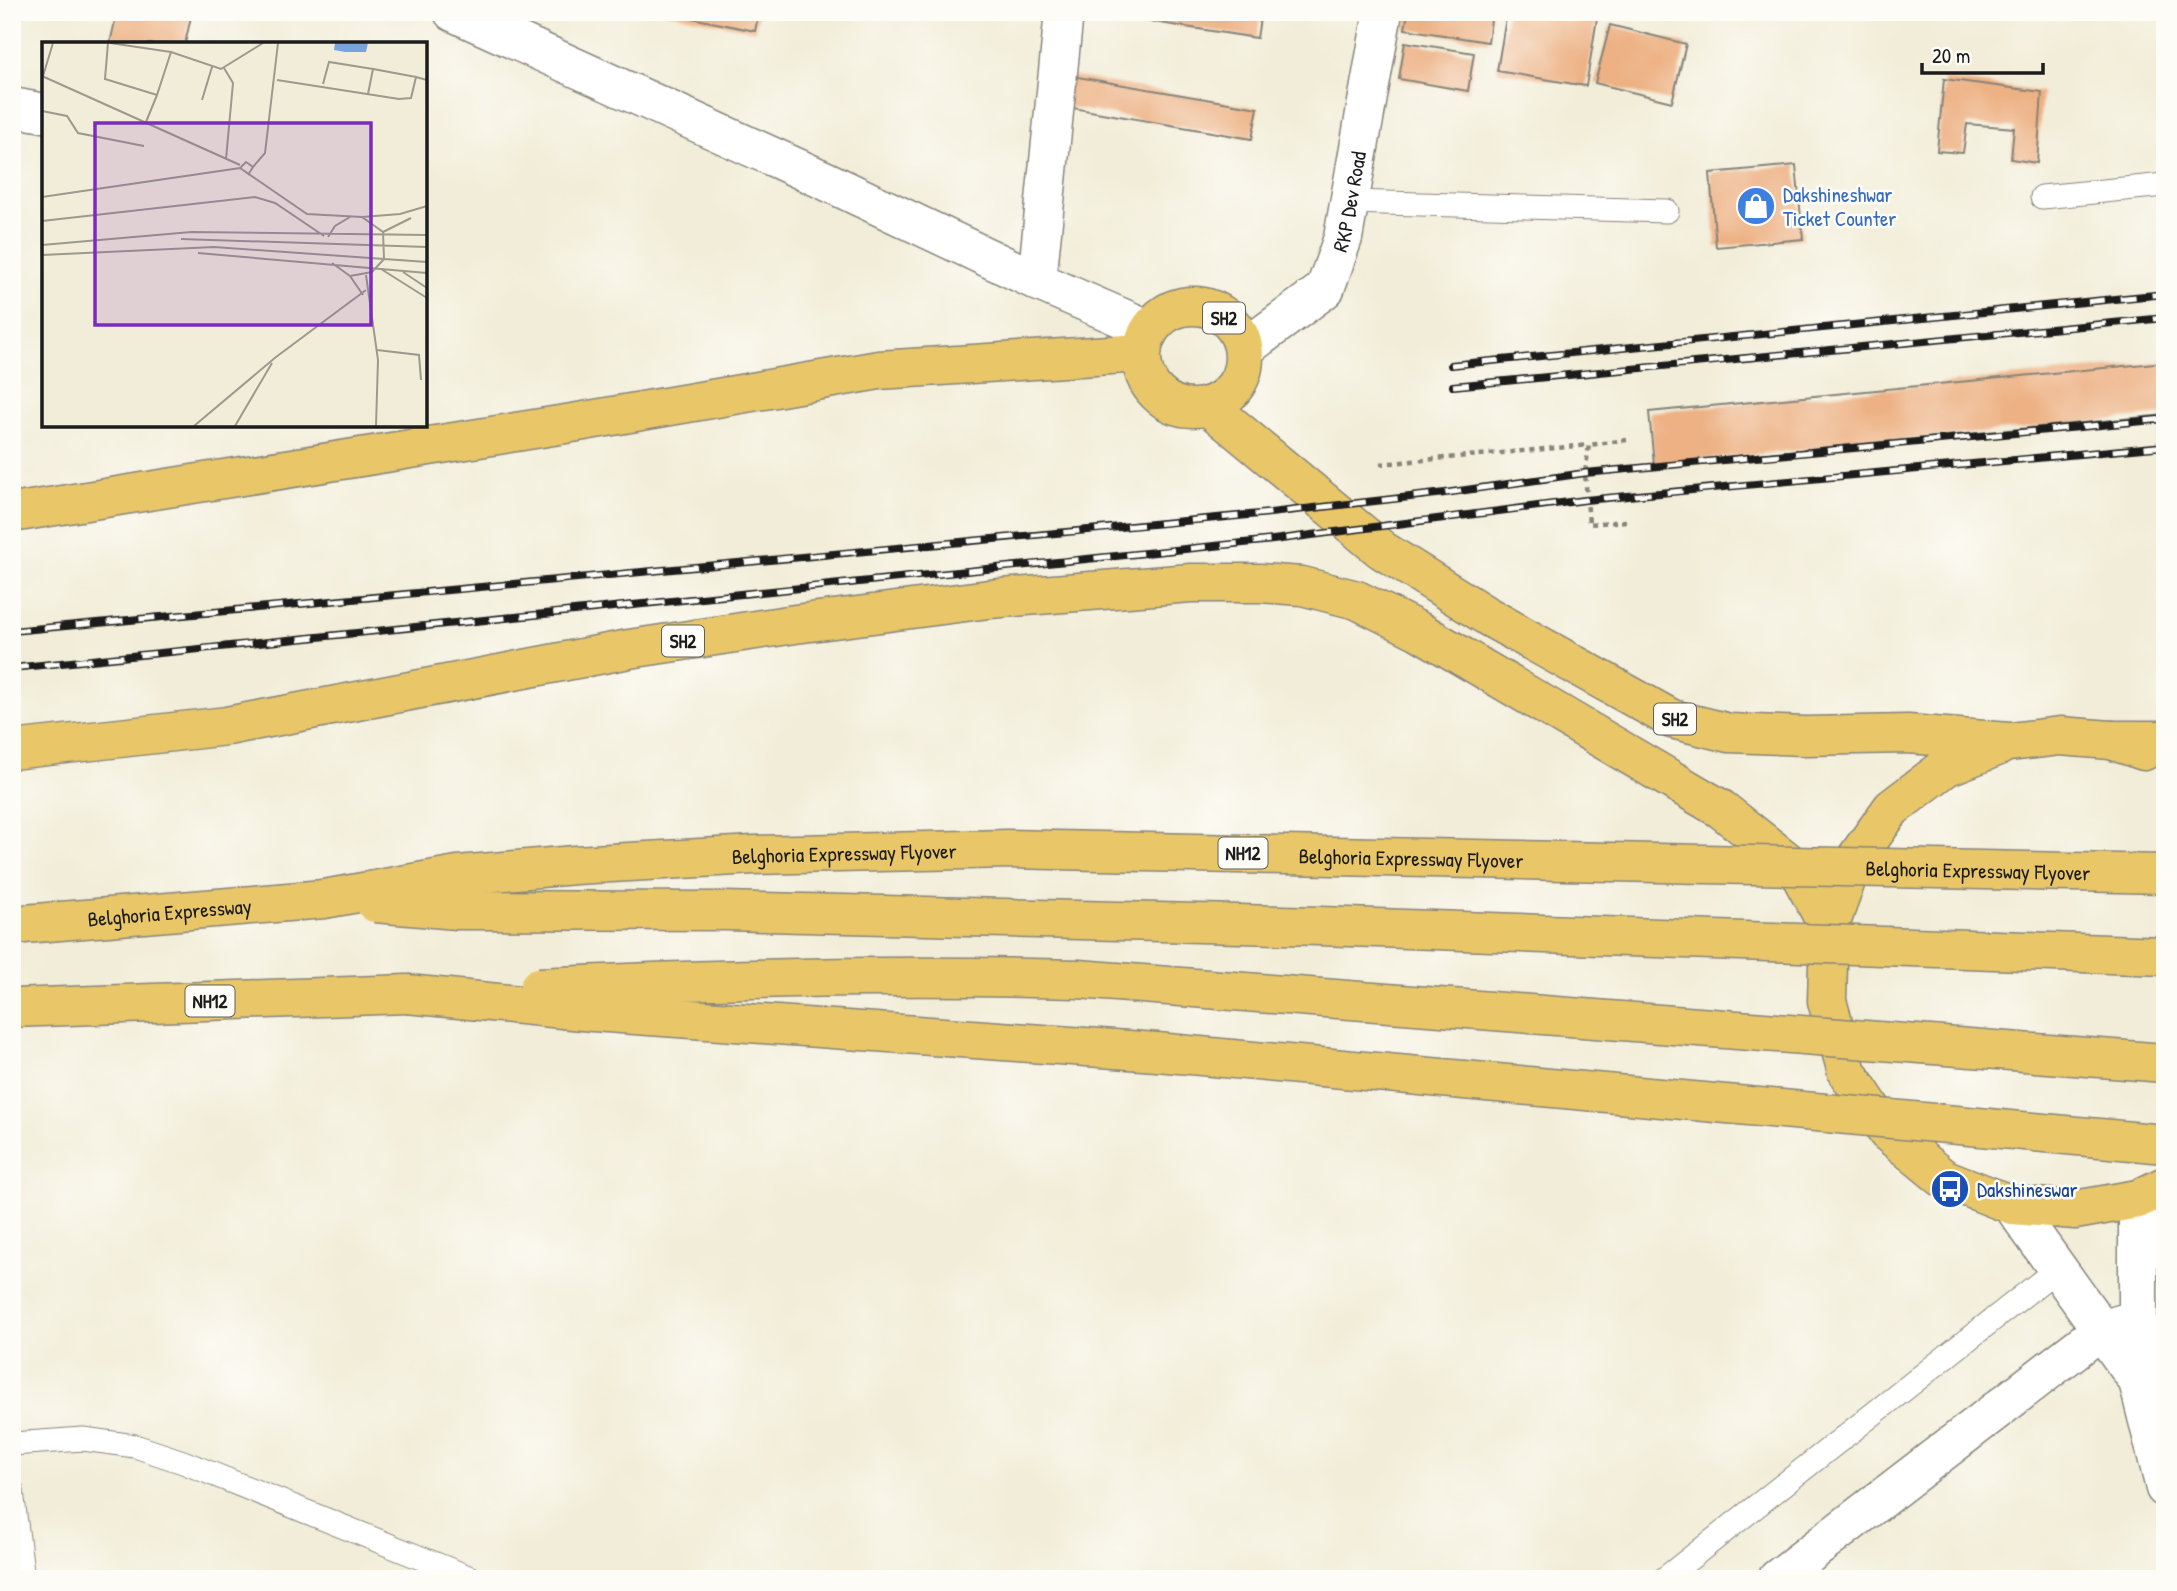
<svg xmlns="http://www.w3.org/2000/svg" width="2177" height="1591" viewBox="0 0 2177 1591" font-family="'Patrick Hand',sans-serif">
<rect width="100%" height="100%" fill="#fdfcf7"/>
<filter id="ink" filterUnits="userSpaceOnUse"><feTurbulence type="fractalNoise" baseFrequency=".0143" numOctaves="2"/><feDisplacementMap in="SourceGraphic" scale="14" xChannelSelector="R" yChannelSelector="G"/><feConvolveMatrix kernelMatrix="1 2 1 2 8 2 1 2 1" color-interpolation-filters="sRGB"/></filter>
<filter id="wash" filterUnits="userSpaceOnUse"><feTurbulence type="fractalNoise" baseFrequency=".00686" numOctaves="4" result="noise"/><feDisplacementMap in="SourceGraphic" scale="28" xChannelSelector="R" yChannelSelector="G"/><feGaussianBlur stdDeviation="1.57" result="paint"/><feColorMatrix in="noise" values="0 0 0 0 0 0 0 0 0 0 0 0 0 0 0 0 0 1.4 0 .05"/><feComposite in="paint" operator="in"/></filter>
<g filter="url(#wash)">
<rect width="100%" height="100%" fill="#f2edd8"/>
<g id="blocks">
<g fill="#edb183">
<polygon points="117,12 192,12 185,44 110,44"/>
<polygon points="663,12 759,12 755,31"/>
<polygon points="1089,12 1261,12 1257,38"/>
<polygon points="1408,12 1492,12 1488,42 1405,29"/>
<polygon points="1507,12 1598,12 1586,86 1497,71"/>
<polygon points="1610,25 1686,44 1672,102 1595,83"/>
<polygon points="1405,42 1474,53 1468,91 1399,79"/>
<polygon points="1066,75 1258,108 1252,139 1061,106"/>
<polygon points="1944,79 2042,92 2037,163 2011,159 2014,128 1967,124 1963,153 1937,151"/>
<polygon points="1796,165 1803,239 1716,247 1710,173"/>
<polygon points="2165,362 2165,415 1654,464 1649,412"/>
</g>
</g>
</g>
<g filter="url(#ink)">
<use href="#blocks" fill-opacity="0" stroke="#87847a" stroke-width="2"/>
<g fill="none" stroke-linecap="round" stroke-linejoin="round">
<g stroke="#87847a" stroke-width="25">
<g id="service">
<polyline points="2042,197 2165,185"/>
<polyline points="1350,202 1667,211"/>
<polyline points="12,1444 83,1439 135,1446 183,1462 473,1579"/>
<polyline points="12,1491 23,1579"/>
<polyline points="1664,1579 2057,1269"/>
</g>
</g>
<g stroke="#87847a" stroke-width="41">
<g id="minor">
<polyline points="453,12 826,181 1037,281 1148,329"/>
<polyline points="12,107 44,113"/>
<polyline points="1037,281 1064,12"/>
<path id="s1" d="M1244,349L1325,289L1343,238L1383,12"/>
<polyline points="1777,1579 2101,1330 2134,1320"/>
</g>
</g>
<g stroke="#87847a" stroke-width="41">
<g id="tertiary">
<polyline points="2138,1199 2138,1381 2165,1488"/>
<polyline points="2012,1205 2138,1381"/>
</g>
</g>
<g stroke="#87847a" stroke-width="41">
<g id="primary">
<circle cx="1193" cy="357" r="51"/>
<polyline points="1208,406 1382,550 1487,616 1672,719 1729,733 1805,736 1908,734 2010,742 2060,736 2111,740 2144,751"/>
<polyline points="12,513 578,422 879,370 1141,353"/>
<polyline points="1999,746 1946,767 1892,808 1852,864 1829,928 1827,1001 1847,1072 1887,1132 1943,1178 2012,1205 2075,1210 2138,1199 2165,1186"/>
<polyline points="12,750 227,726 629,649 795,624 989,599 1191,583 1260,583 1302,586 1357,600 1419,631 1721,809 1797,869 1829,928"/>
</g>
</g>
<g stroke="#87847a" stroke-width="41">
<g id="motorway">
<polyline points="2111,740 2165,740"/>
<path id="s2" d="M12,925L324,899"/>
<polyline points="12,1008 407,994"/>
</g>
</g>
<g stroke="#87847a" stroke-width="4.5" stroke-dasharray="5 5" stroke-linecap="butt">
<polyline points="1380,464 1589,445"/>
<polyline points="1626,521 1589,524 1585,473 1589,445 1627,440"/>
</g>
<use href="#service" stroke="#fff" stroke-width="23"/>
<use href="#minor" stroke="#fff" stroke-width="38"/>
<use href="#tertiary" stroke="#fff" stroke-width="38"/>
<use href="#primary" stroke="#e9c769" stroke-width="38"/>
<use href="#motorway" stroke="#e9c769" stroke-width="38"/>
<g stroke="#1c1c1c" stroke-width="8">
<g id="rail">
<polyline points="1451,365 2165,294"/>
<polyline points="1453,386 2165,318"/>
<polyline points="12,631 1270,513 1445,493 1585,473 2165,419"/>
<polyline points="12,668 1273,540 1585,500 2165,446"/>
</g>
</g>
<use href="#rail" stroke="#fdfcf7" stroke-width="5" stroke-dasharray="16" stroke-linecap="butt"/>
<g stroke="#87847a" stroke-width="41" stroke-linecap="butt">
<g id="motorway-bridge">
<path id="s3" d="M324,899L458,875L575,865L754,855L1008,849L2165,874"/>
<polyline points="375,903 457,910 725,911 1320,926 2165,956"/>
<path d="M539,987C719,978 898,974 1078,979L2165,1063"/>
<polyline points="407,994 593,1012 1157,1052 2165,1144"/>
</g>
</g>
<use href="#motorway-bridge" stroke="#e9c769" stroke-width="38"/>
</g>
</g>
<defs>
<g id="shop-disc" transform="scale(2.0125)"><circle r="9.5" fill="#3f7fe0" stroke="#fdfcf7"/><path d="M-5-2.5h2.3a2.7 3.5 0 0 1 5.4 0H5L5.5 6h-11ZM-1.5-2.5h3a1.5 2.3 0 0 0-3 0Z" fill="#fff"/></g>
<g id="bus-disc" transform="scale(2.0125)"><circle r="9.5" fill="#1a4fb4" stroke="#fdfcf7"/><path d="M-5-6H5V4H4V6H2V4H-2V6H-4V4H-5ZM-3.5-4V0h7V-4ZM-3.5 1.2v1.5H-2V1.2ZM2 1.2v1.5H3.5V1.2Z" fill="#fff"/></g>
</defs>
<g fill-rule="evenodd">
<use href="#shop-disc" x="1756" y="206"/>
<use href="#bus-disc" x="1950" y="1189"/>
</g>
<g text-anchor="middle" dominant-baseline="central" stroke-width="5" stroke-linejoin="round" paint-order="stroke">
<g fill="#fdfcf7" stroke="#605f5e" stroke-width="2">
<rect x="1203" y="302.5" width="42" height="31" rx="5"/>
<rect x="662" y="625.5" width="42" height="31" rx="5"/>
<rect x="1654" y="703.5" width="42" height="31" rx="5"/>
<rect x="1218.5" y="837.5" width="49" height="31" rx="5"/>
<rect x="185.5" y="985.5" width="49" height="31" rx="5"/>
</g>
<g font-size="19" font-weight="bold" fill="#1c1c1c">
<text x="1224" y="318">SH2</text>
<text x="683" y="641">SH2</text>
<text x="1675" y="719">SH2</text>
<text x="1243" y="853">NH12</text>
<text x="210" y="1001">NH12</text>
</g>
<g font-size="21" fill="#366cbe" stroke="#fdfcf7" text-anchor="start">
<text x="1783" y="194">Dakshineshwar<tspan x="1783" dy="24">Ticket Counter</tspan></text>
</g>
<g font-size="21" fill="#1c1c1c" stroke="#fdfcf7">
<text stroke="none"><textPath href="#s1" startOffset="192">RKP Dev Road</textPath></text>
<text stroke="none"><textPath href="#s3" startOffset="523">Belghoria Expressway Flyover</textPath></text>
<text stroke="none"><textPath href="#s3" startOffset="1090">Belghoria Expressway Flyover</textPath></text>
<text stroke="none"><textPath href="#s3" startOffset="1657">Belghoria Expressway Flyover</textPath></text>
<text stroke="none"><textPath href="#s2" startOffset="158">Belghoria Expressway</textPath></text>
</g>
<g font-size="21" fill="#164399" stroke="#fdfcf7" text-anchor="start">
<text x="1977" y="1189">Dakshineswar</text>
</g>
</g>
<g transform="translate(42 42)">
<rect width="385" height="385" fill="#f2edd8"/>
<path d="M293,1H326L324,10H303L292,8Z" fill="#76a4df"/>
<path fill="none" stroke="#9c998d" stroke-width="2" d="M66,1L63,37L115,53L129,10M68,1L129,10L179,27L221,1M182,26L191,41L184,117M0,34L198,123M1,34L11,1M235,38L357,57L369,56L374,35L385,38M281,42L287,20L331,27M326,52L331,27L374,35M160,58L170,25M0,69L25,74L36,91L102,104M104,80L115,53M211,125L223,111L236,1M198,126L265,172L320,175L341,190L342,217L330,230L308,234L290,221M0,155L198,126L204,120L211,125L206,133M320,175L358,172L385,164M0,179L213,155L233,161L282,194M341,190L369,176M286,195L293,184L308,175M139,197L385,205M0,203L149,190L385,193M156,211L385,231M0,213L172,205L385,220M339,227L385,256M361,230L385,246M324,233L336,318L334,384M308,234L321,253M335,308L377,313L379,338M152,384L234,315L324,248M193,384L230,321"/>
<path fill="#7b2cbf" fill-opacity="0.15" stroke="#7b2cbf" stroke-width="3.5" d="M53,81H329V283H53Z"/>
<rect width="385" height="385" fill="none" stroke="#1c1c1c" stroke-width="3.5"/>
</g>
<rect width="2177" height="1591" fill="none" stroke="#fdfcf7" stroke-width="42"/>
<path d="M1922 63v10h121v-10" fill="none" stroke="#1c1c1c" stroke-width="3.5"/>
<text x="1932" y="63" font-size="21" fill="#1c1c1c" stroke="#fdfcf7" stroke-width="5" paint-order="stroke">20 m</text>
</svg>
